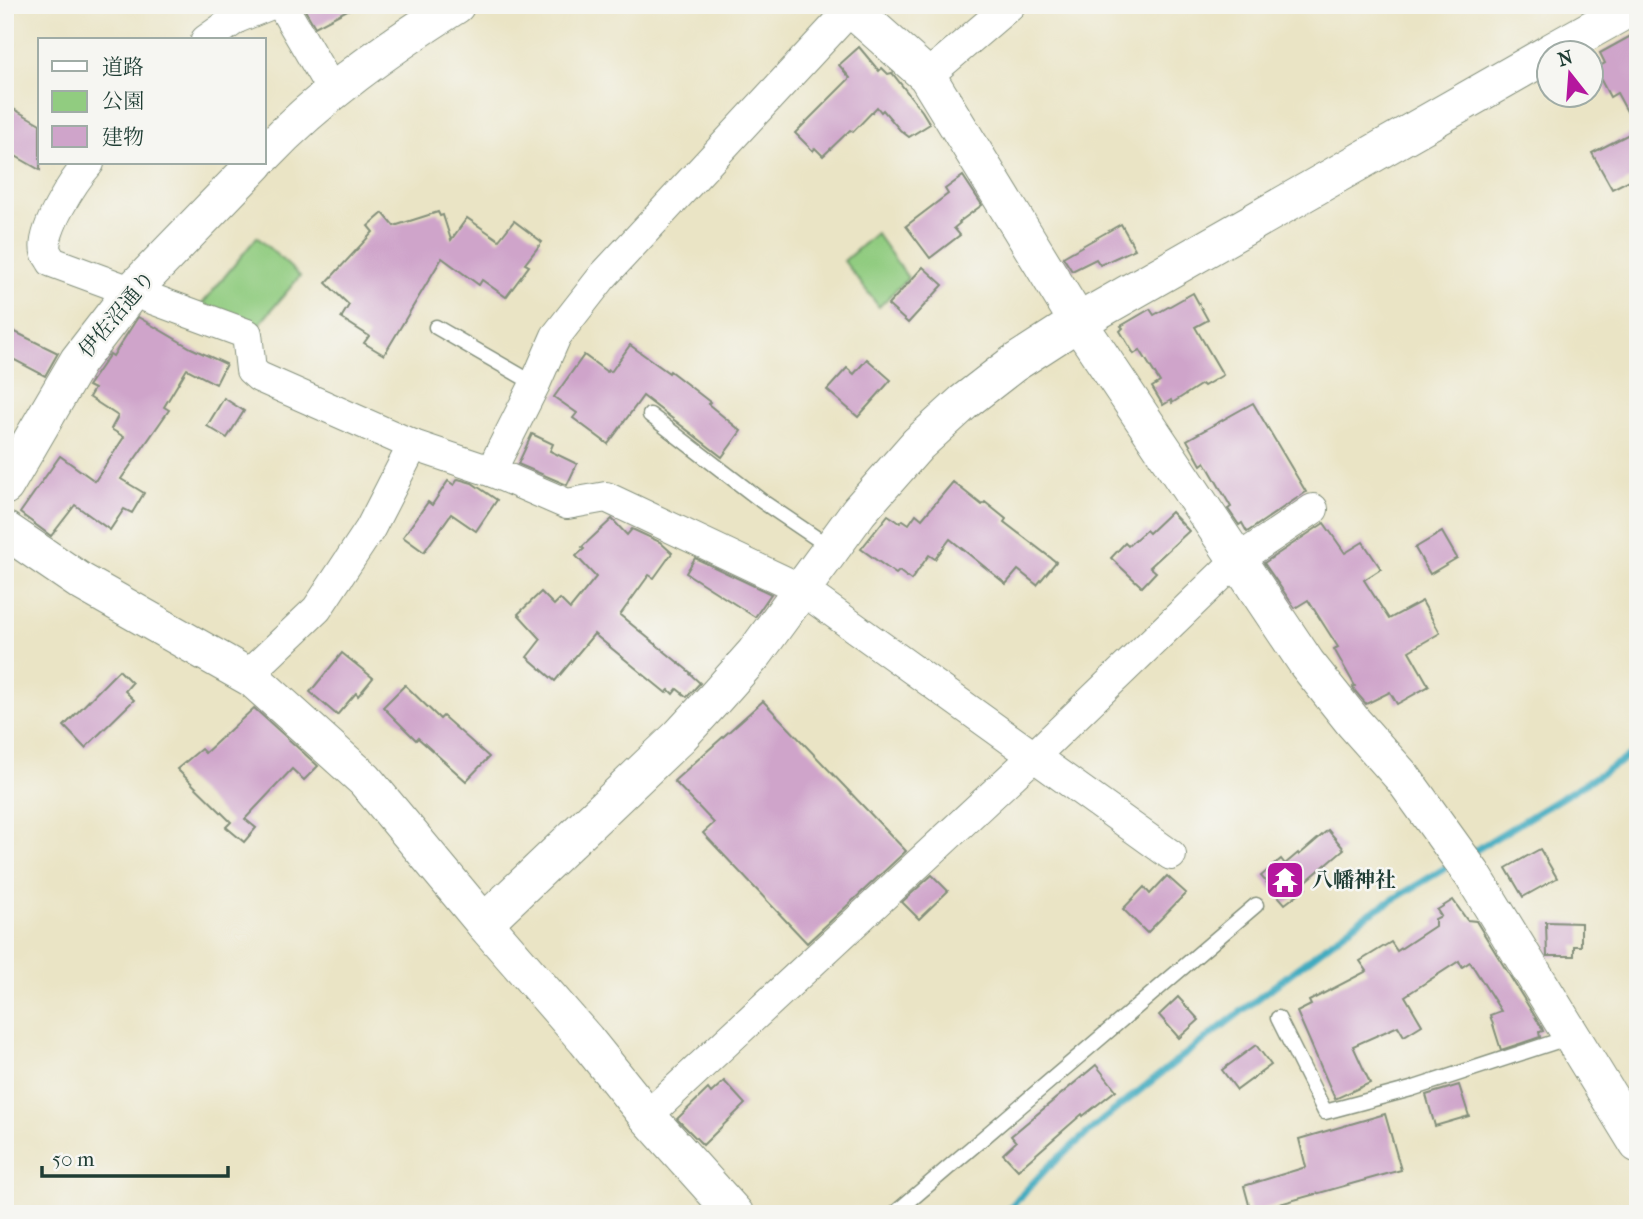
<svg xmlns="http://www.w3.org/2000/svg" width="1643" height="1219" viewBox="0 0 1643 1219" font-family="'IM FELL French Canon','Noto Serif JP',serif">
<rect width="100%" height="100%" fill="#f6f6f2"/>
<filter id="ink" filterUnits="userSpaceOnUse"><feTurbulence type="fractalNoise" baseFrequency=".0143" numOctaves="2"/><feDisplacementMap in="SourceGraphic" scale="14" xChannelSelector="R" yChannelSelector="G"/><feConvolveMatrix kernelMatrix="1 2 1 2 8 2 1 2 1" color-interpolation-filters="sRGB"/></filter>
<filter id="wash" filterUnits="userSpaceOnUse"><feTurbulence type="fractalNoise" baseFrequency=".00686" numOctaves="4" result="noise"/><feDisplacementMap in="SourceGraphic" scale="28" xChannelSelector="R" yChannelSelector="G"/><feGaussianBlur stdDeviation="1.57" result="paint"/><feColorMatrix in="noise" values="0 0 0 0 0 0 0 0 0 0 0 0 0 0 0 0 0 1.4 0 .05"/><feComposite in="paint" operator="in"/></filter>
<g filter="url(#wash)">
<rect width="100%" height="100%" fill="#eae4c5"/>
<g fill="#91cc80" stroke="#58845a" stroke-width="2">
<polygon points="876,233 908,278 879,307 844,261"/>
<polygon points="257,237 300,276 258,326 198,309"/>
</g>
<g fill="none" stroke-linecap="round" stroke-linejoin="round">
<g stroke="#41abc0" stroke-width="7">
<polyline points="1471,853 1638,751"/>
<polyline points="1004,1214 1047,1168 1105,1118 1178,1060 1364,917 1452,864"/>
</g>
</g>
<g id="blocks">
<g fill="#cfa4ca">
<polygon points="302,5 357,5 315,27"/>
<polygon points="1638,32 1638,176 1612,189 1592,153 1637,130 1617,93 1610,97 1595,69 1605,63 1600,53"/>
<polygon points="859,47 879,71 882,68 888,74 892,73 922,111 930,124 909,137 900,130 883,110 881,112 877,107 853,132 850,130 823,156 815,148 813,151 795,133 850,78 839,65"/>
<polygon points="5,104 40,124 40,170 5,150"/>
<polygon points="963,176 982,205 959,222 960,223 954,228 960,235 930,258 906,226 948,194 945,189"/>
<polygon points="438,212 440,216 443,215 451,240 467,218 499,240 514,221 542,242 525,264 529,266 506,297 482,280 479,285 442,258 384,355 364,343 369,336 341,318 349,305 326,283 373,232 368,226 383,213 394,226"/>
<polygon points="1121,224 1135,249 1100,265 1096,259 1072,271 1063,257"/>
<polygon points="923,267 943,285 908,323 888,305"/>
<polygon points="1193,293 1208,320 1195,327 1223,375 1204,386 1202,384 1172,403 1171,400 1163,405 1152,387 1160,382 1140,350 1134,354 1120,331 1123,328 1121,326 1150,309 1154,315"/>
<polygon points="138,317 191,348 226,364 216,384 187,369 164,407 169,410 121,479 144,493 132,513 124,509 110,530 75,505 51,536 20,513 60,456 95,481 124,437 111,429 118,416 89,397 94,389 88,386 110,354 113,356"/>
<polygon points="5,327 58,353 45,376 5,355"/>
<polygon points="630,345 669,373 670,371 710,402 708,404 741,431 722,457 643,396 608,444 573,418 577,413 554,397 584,355 607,372 609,370 611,372"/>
<polygon points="867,359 891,380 858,417 827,390 847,368 854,374"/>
<polygon points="224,398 244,411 227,438 207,426"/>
<polygon points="1253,403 1306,492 1247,532 1242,523 1239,525 1228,509 1231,507 1205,462 1201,465 1187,440"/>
<polygon points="532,434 553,444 550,451 577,464 567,485 518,464"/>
<polygon points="458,479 472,483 497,500 476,531 451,514 424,552 403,537 428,502 432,505 448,481 454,485"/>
<polygon points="953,482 982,505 985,502 1006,519 1004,522 1056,562 1037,585 1018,570 1006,584 950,539 935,559 929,555 911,580 899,571 896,574 861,549 888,515 900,523 903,520 909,524 916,514 922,519"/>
<polygon points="1171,512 1189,531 1150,567 1156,572 1142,587 1111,558 1125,543 1128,546 1146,530 1149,533"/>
<polygon points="612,519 627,535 632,529 660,542 672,553 654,578 649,575 620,615 691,673 690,674 700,683 687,697 677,689 673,694 669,690 666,693 594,634 555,681 527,657 541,639 518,614 541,592 554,605 560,599 570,609 596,577 576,556 584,549 582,547"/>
<polygon points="1324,523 1345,553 1363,542 1381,569 1364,580 1389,619 1422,601 1440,633 1409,651 1429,686 1397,704 1390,692 1366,704 1355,691 1353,687 1355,686 1334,649 1338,647 1308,600 1295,608 1264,563"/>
<polygon points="1442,532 1457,558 1430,574 1415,548"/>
<polygon points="695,558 771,594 755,617 686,573"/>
<polygon points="342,653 373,678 358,696 356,693 337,715 310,692"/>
<polygon points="119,670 132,683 125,691 134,700 85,748 64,726"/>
<polygon points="405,685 440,719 443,716 489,757 466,781 418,738 416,740 383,707"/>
<polygon points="763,701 906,851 807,943 703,833 714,823 674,781"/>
<polygon points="254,708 318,766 304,780 292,769 245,819 256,828 244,842 226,827 231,822 177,769 201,749 205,753"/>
<polygon points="1328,830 1344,849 1303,884 1306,888 1285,904 1261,876 1281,859 1285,864 1298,853 1299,855"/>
<polygon points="1540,849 1557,878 1523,897 1506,868"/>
<polygon points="932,875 948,891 919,919 902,902"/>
<polygon points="1167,876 1186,893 1147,933 1123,909 1144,887 1150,894"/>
<polygon points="1453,900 1467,920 1476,921 1542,1028 1543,1031 1539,1032 1540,1037 1501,1050 1490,1015 1501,1011 1470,962 1462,967 1459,961 1405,996 1422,1025 1404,1036 1398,1026 1353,1046 1370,1083 1335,1099 1297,1012 1311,1005 1309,1001 1367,971 1360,961 1391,942 1397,951 1435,926 1435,919 1441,916 1437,910"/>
<polygon points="1546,922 1581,923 1581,946 1574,946 1574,956 1547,956"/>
<polygon points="1178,997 1199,1020 1179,1038 1159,1015"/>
<polygon points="1256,1045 1271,1065 1237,1090 1222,1070"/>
<polygon points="1096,1065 1116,1090 1083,1116 1082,1114 1018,1170 1003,1154 1016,1142 1011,1136"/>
<polygon points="724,1081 745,1104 703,1145 677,1119 708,1089 711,1093"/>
<polygon points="1459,1085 1469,1116 1435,1126 1426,1095"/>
<polygon points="1385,1114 1401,1170 1251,1212 1244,1186 1306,1167 1299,1139"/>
</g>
</g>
</g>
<g filter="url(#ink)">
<use href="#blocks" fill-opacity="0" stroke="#84907c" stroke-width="2"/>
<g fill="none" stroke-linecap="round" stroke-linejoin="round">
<g stroke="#84907c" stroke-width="17">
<g id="service">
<polyline points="436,327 535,384"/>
<polyline points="650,415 763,502 831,548"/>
<polyline points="1278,1018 1325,1112 1411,1089 1570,1037"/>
<polyline points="894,1214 1256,905"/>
</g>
</g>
<g stroke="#84907c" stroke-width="32">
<g id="minor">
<polyline points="282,5 333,92"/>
<polyline points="206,40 237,18 269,5"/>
<polyline points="927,76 1010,5"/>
<path d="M89,163C75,179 40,231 46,252C47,254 51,260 52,262L247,334L251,370L259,377L413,445"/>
<polyline points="493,472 567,504 606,497 801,589 1171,855"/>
<polyline points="247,676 317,609 370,529 413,445 493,472 498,457 535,384 556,336 603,276 851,9"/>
<polyline points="647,1116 1034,756 1237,560 1313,509"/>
</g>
</g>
<g stroke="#84907c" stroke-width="39">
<g id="tertiary">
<polyline points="847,5 927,76 1078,322 1307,664 1354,723 1403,778 1472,874 1638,1144"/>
<polyline points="1551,52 1635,5"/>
<path d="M264,155C320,96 388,48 456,5"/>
<polyline points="5,486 78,361 132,291 256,163"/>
<polyline points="5,530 80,581 253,679 365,780 484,923 586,1040 647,1116 735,1214"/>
<polyline points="484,923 680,736 715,698 755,653 859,511 918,444 964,402 1013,364 1078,322 1548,54"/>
</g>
</g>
<use href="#service" stroke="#fff" stroke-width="14"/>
<use href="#minor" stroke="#fff" stroke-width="30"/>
<use href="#tertiary" stroke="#fff" stroke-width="37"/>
</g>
</g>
<defs>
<g id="temple-square" transform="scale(2.0125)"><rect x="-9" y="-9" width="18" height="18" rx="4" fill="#b5179e" stroke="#f6f6f2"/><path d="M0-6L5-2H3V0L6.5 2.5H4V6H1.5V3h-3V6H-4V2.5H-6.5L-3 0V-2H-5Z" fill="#fff"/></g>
</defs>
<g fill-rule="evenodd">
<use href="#temple-square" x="1285" y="880"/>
</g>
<g text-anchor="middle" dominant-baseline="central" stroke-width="5" stroke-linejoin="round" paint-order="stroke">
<g font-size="21" fill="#1f3d34" stroke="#f6f6f2">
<text transform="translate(117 314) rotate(-50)">伊佐沼通り</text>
</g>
<g font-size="21" font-weight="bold" fill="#1f3d34" stroke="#f6f6f2" text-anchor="start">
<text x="1312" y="880">八幡神社</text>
</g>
</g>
<rect width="1643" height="1219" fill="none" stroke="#f6f6f2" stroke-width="28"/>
<rect x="38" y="38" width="228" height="126" fill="#f6f6f2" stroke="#a0aca6" stroke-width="2"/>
<rect x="52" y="61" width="35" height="10" fill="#ffffff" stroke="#a0aca6" stroke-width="2"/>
<text x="102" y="74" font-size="21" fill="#1f3d34">道路</text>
<rect x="52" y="91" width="35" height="21" fill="#91cc80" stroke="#a0aca6" stroke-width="2"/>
<text x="102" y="108" font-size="21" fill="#1f3d34">公園</text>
<rect x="52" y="126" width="35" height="21" fill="#cfa4ca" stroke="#a0aca6" stroke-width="2"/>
<text x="102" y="144" font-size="21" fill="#1f3d34">建物</text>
<g transform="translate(1570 74) rotate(343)"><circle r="33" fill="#f6f6f2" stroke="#a0aca6" stroke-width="2"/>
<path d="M0-5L12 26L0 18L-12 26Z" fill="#b5179e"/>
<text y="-10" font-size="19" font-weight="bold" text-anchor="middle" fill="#1f3d34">N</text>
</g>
<path d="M42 1166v10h186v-10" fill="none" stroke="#1f3d34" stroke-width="3.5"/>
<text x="52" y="1166" font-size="21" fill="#1f3d34" stroke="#f6f6f2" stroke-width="5" paint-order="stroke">50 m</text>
</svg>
